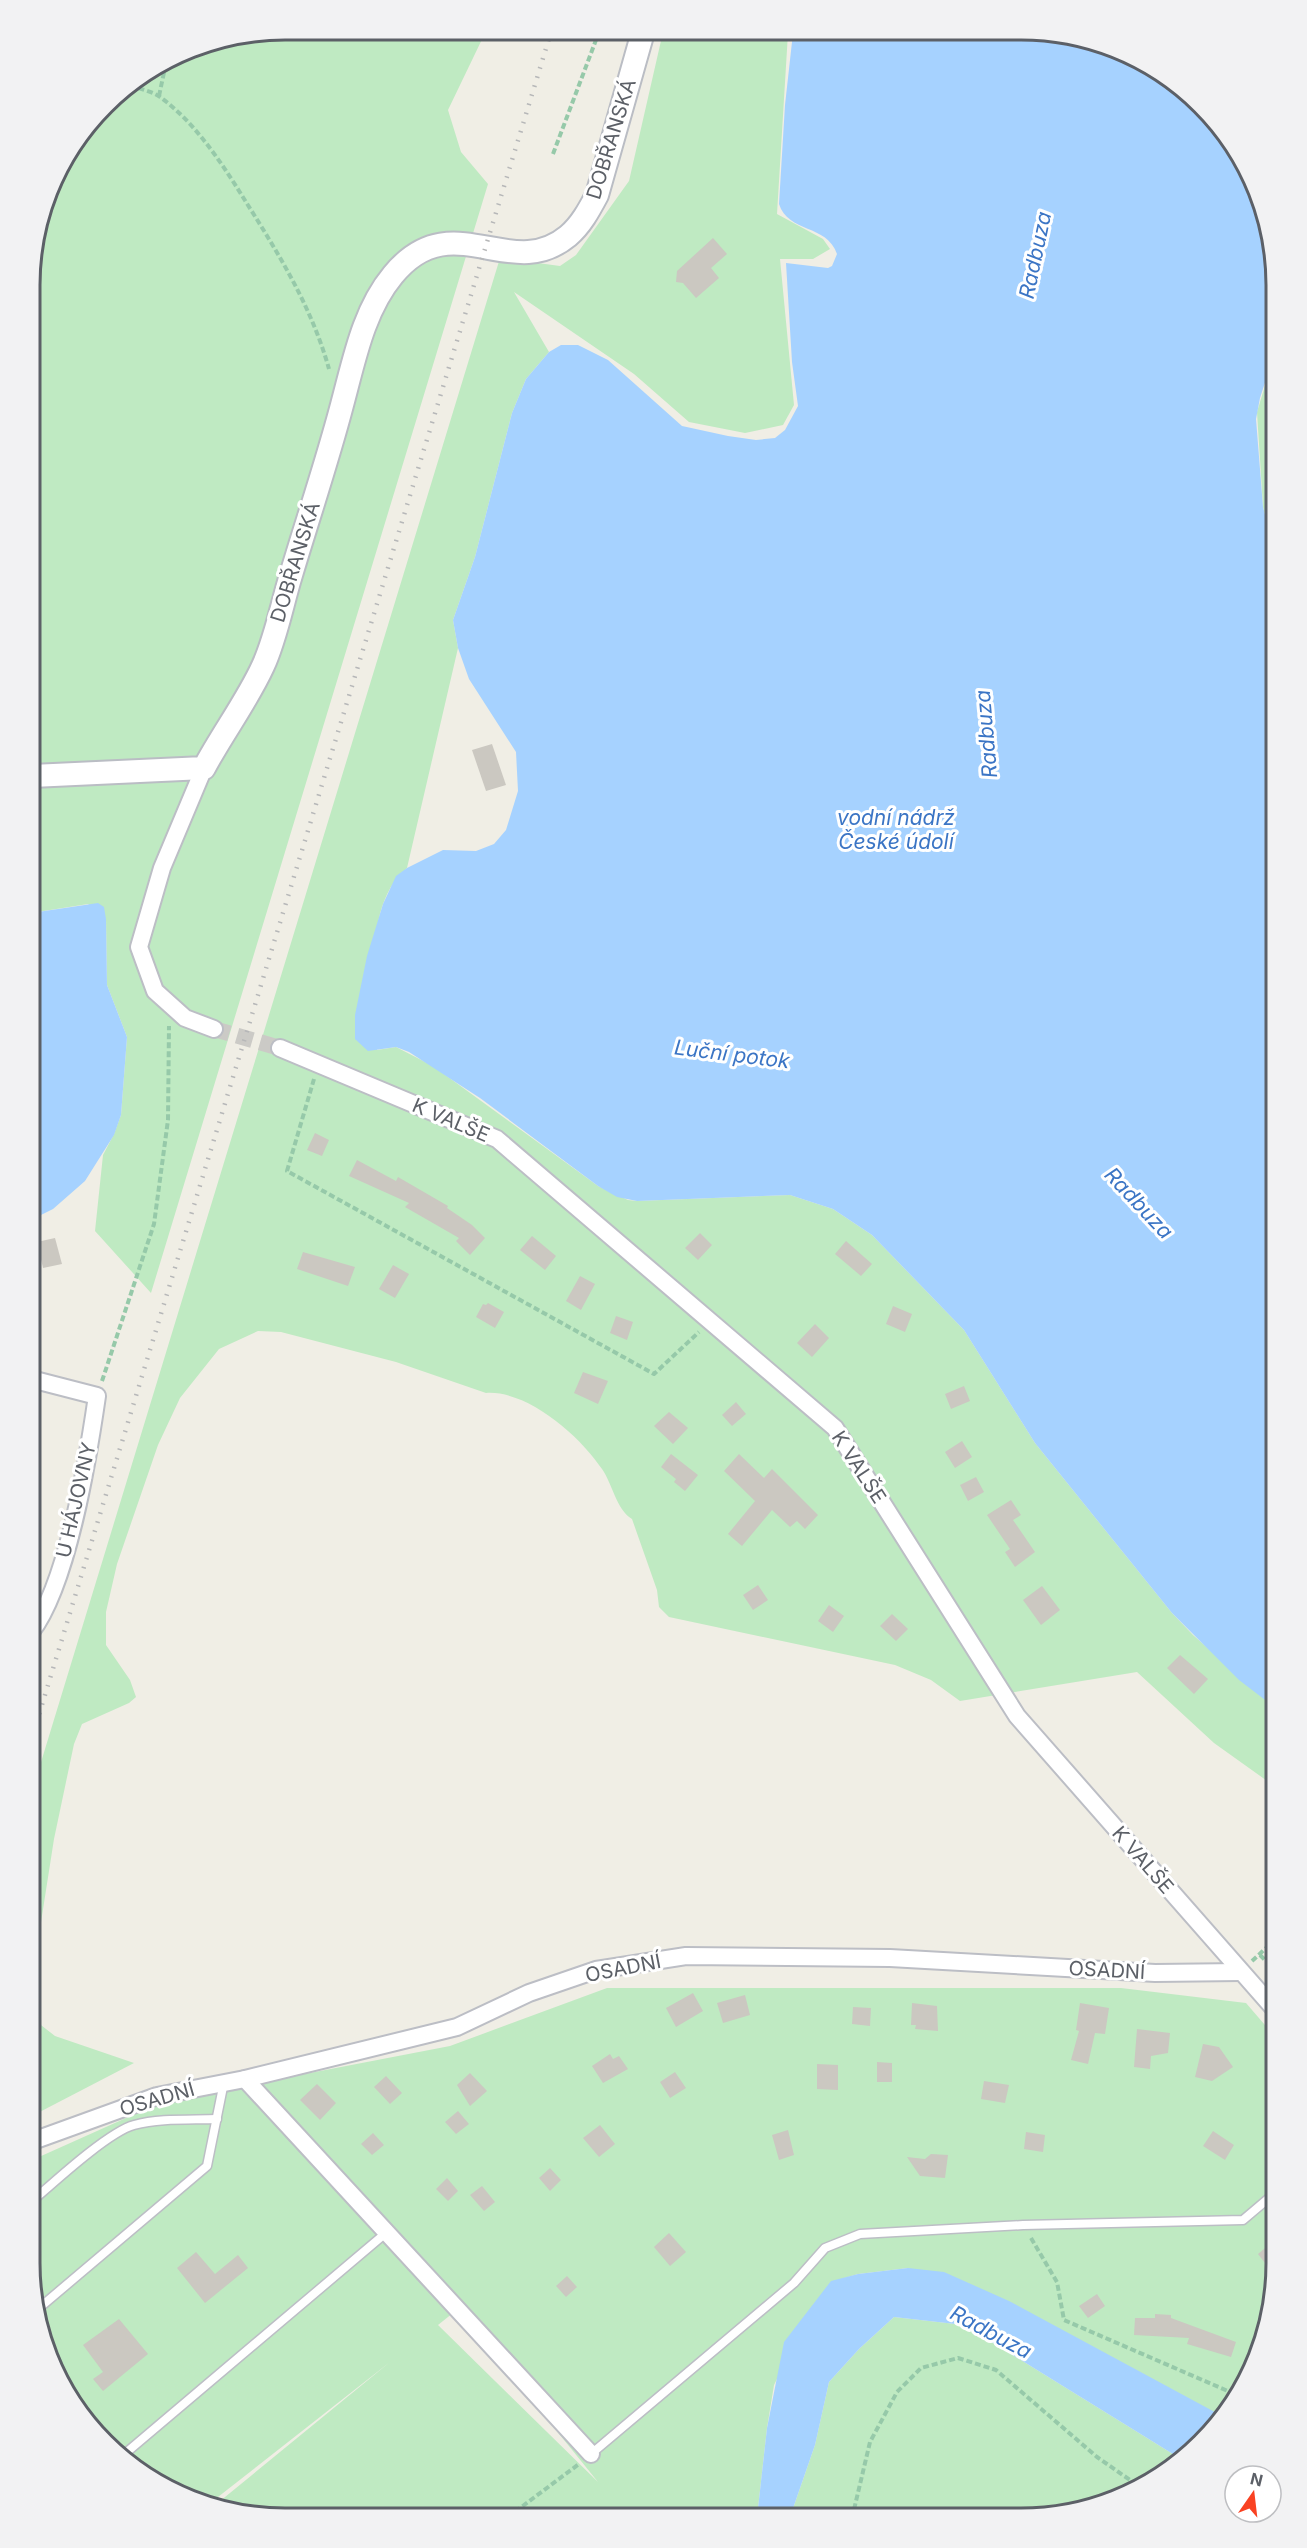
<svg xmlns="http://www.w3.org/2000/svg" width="1307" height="2548" viewBox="0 0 1307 2548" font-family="Inter,sans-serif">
<rect width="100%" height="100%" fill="#f0eee5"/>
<g fill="#bfeac2" fill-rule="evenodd">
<polygon points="286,30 486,31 448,110 461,152 488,184 151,1293 95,1231 103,1155 114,1134 121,1115 127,1037 107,985 106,919 88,904 31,913 32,253 57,172 117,94 188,49"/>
<path d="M663,32L788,33L777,214L823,239L830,249L813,259H780L794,405L783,425L745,433L689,422L634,374L514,292L549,352L526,379L512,413L475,557L453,620L458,648L407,868C361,906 376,996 377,1050L396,1047L433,1066L598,1186L628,1200L637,1201L790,1195L833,1209L872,1235L964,1330L1035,1443L1172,1613L1193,1635L1277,1709V1788L1214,1743L1137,1672L960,1701L931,1680L895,1665L669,1617L659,1607L657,1590L632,1519C616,1509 613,1485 602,1469C580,1436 528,1390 486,1393L396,1362L281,1332L258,1331L219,1349L180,1398L158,1445L117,1564L106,1612V1645L130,1680L136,1697L129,1703L82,1724L74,1744L54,1839L31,1986L37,2022L55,2036L134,2063L30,2117L31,1795L500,258L560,266L576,255L629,181Z"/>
<polygon points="1277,346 1277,560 1263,507 1257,412"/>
<path d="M607,1988H1121L1246,2003L1276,2038V2279L1258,2360L1224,2417L908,2268L858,2274L831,2282L811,2310L774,2385L767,2428L757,2517L252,2516L214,2506L390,2362L209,2504L188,2498L117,2455L73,2405L43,2344L30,2262V2161L164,2101L450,2046ZM458,2309L598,2482L438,2325Z"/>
<polygon points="894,2317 964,2325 1181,2459 1164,2475 1103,2505 1021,2518 790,2517 815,2445 829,2382 859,2349"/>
</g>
<g fill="#a6d2ff">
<path d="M793,33L1071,35L1134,56L1190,93L1234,144L1264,204L1277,286V346L1260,398L1256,419L1263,507L1277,560V1709L1239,1680L1172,1613L1035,1443L964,1330L872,1235L833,1209L790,1195L637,1201L617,1197L598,1186L480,1098L409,1052L396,1047L368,1051L355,1039V1015L367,956L383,904L396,876L407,868L443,850L476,851L494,844L506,830L518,791L516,752L469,679L458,648L453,620L475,557L512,413L526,379L549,352L561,345H578L608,360L682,426L728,436L756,440L775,438L785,430L798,406L792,362L786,263L828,268L832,266L837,254C827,224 788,233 779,204L785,105Z"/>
<polygon points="98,903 104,907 106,919 107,985 127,1037 121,1115 114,1135 85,1181 53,1209 31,1220 31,913"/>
<polygon points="908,2268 944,2272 1009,2301 1224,2417 1181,2459 964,2325 894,2317 859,2349 829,2382 815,2445 790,2517 757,2517 767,2428 784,2342 831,2281 858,2274"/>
</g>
<g fill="#cbc8c1">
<polygon points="713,238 727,254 711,268 719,278 696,298 683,283 676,282 677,271"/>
<polygon points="492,744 506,785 486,791 472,750"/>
<polygon points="315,1133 329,1140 322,1156 307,1150"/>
<polygon points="357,1160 396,1181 398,1177 448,1206 447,1208 472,1225 485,1238 470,1255 456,1241 459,1238 405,1207 409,1203 349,1176"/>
<polygon points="700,1233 712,1245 698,1260 685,1248"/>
<polygon points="532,1236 556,1256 545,1270 520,1250"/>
<polygon points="55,1238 62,1264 43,1268 37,1242"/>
<polygon points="846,1241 872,1264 861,1276 835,1254"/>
<polygon points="303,1252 355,1267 348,1286 297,1269"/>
<polygon points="393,1265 409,1274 395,1298 379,1289"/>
<polygon points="580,1276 595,1284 581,1310 566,1301"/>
<polygon points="488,1303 504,1312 495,1328 476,1317 483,1304 486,1305"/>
<polygon points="893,1306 912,1314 905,1332 886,1324"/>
<polygon points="616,1316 633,1322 627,1340 610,1333"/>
<polygon points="815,1324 829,1338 812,1357 797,1343"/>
<polygon points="583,1372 608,1381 598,1404 574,1393"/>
<polygon points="964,1386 970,1401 951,1409 945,1394"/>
<polygon points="736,1402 746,1414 732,1426 722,1415"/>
<polygon points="669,1412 688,1428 673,1444 654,1426"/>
<polygon points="962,1441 972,1457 955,1468 945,1452"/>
<polygon points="671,1454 698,1475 685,1491 674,1482 676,1479 661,1467"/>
<polygon points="739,1454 764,1478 772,1469 818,1515 805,1529 797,1521 790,1527 772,1510 742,1546 728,1534 755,1501 724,1471"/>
<polygon points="976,1477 984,1492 968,1501 960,1485"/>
<polygon points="1011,1500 1021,1515 1013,1520 1035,1552 1015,1567 1005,1552 1010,1549 987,1515"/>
<polygon points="758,1585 768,1600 753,1610 743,1595"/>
<polygon points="1042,1586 1060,1610 1041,1625 1023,1600"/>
<polygon points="829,1605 844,1616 833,1632 818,1621"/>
<polygon points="892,1614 908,1629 896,1641 880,1626"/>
<polygon points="1180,1655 1208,1679 1194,1694 1167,1668"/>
<polygon points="693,1993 703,2011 676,2027 666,2008"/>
<polygon points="745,1995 750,2015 723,2023 717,2003"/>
<polygon points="912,2003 937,2006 938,2031 915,2029 916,2025 911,2025"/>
<polygon points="1080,2003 1109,2008 1105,2034 1095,2033 1088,2064 1071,2060 1079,2031 1076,2030"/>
<polygon points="853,2007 871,2008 870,2026 852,2024"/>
<polygon points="1137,2029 1170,2033 1168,2053 1151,2056 1150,2069 1134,2067"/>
<polygon points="1203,2044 1219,2047 1233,2067 1212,2081 1195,2077"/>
<polygon points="610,2054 613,2059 619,2056 628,2069 603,2083 592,2066"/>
<polygon points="877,2062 892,2063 892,2082 877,2082"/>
<polygon points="817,2064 838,2065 838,2090 817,2089"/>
<polygon points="675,2072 686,2088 670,2098 660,2082"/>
<polygon points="470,2073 487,2091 470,2106 457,2085"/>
<polygon points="386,2076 402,2093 390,2104 374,2087"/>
<polygon points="984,2081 1009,2085 1005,2103 981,2099"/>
<polygon points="317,2084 336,2103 320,2120 300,2100"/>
<polygon points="458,2111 469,2124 456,2134 445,2122"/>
<polygon points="600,2125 615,2144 599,2157 583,2138"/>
<polygon points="788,2130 794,2155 779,2160 772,2135"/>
<polygon points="1213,2131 1234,2145 1225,2160 1203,2146"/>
<polygon points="1026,2132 1045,2135 1043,2152 1024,2149"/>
<polygon points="373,2133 384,2145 372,2155 361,2144"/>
<polygon points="931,2154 948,2155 945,2178 920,2176 907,2157 925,2159"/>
<polygon points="550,2168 561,2180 550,2191 539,2178"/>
<polygon points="447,2178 458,2191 448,2201 436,2189"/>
<polygon points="482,2186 495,2202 484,2211 470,2195"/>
<polygon points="669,2233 686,2252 670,2266 654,2247"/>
<polygon points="1276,2239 1276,2277 1258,2254"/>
<polygon points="196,2252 215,2274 238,2255 248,2268 205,2303 177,2268"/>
<polygon points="567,2276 577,2287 566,2297 556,2286"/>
<polygon points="1097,2294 1105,2306 1088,2318 1079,2306"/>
<polygon points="1155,2314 1171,2315 1171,2318 1236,2342 1231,2357 1187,2344 1189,2338 1134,2335 1135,2318 1155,2318"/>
<polygon points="119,2319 148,2354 103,2391 93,2379 103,2372 83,2345"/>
</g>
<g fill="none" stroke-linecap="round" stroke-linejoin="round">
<polyline stroke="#cbcac6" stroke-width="16" stroke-dasharray="16 8" stroke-linecap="butt" points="214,1029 280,1048"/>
<g stroke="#bcbec5" stroke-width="11">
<g id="lane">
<path d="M30,2203C52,2184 108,2132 134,2125C160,2118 189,2120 217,2119"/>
<polyline points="38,2309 207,2166 224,2082"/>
<polyline points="591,2454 794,2283 825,2248 860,2234 1023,2225 1243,2220 1276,2192"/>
<polyline points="121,2457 387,2232"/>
</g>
</g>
<g stroke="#bcbec5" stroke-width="20">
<g id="street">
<polyline points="204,768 162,868 139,947 155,991 185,1018 214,1029"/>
<polyline points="280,1048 497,1139 835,1428 1017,1716 1277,2012"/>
<path d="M31,1632C68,1584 88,1458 97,1396L31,1379"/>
<polyline points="245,2079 591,2454"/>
<polyline points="30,2142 157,2096 245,2079 457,2027 529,1993 596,1970 686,1956 890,1958 1155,1973 1241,1972"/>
</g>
</g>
<g stroke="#babdc4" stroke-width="26">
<path id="secondary" d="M32,776L204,768C222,734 247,701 263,666C276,638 282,604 291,575C308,518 327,462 342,405C354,361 363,311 393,275C452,203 510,284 568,236C581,225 589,210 597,195L643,32"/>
</g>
<g stroke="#96c9a9" stroke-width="4" stroke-dasharray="6 3" stroke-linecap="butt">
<path d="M130,85C139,89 152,91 160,97C196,123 223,165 246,202C280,256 312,308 329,369"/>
<polyline points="159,96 166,63"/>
<polyline points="553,154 599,32"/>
<polyline points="314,1079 287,1171 654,1374 699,1332"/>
<polyline points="102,1381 154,1224 168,1120 169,1026"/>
<polyline points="1260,1955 1277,1972"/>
<polyline points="1252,1961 1277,1938"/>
<polyline points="1031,2238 1057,2282 1064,2320 1237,2395"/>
<polyline points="508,2517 579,2464"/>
<polyline points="852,2518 870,2442 897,2392 921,2368 958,2358 996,2370 1097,2457 1140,2487"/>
</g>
<use href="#lane" stroke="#fff" stroke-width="8"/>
<use href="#street" stroke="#fff" stroke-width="16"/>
<use href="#secondary" stroke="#fff" stroke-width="22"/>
<polyline stroke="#b6b7b8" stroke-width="4.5" stroke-dasharray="1.5 8" stroke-linecap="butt" points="31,1741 551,32"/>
</g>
<g text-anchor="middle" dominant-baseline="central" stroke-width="6" stroke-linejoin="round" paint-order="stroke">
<g font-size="20" fill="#5c6067" stroke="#fff">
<text transform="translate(611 139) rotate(-73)">DOBŘANSKÁ</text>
<text transform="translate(295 562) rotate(-73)">DOBŘANSKÁ</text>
<text transform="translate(451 1120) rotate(23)">K VALŠE</text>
<text transform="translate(859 1467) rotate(57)">K VALŠE</text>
<text transform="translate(76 1500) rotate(-77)">U HÁJOVNY</text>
<text transform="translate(1143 1860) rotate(49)">K VALŠE</text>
<text transform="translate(623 1968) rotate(-11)">OSADNÍ</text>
<text transform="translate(1107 1970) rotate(3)">OSADNÍ</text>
<text transform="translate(157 2099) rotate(-16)">OSADNÍ</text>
</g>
<g font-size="21" font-style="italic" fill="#3b75c5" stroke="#fff">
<text transform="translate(1035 255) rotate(-78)">Radbuza</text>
<text transform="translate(986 734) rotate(-95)">Radbuza</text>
<text x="896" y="817">vodní nádrž<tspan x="896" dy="24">České údolí</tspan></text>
<text transform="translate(732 1054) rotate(7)">Luční potok</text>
<text transform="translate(1139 1203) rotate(47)">Radbuza</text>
<text transform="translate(991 2332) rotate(28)">Radbuza</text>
</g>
</g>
<path d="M0 0H1307V2548H0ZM285 40H1021A245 245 0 0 1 1266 285V2263A245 245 0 0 1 1021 2508H285A245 245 0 0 1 40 2263V285A245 245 0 0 1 285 40Z" fill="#f2f2f3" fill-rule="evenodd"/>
<path fill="none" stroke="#5c6067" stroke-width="3" d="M285 40H1021A245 245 0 0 1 1266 285V2263A245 245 0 0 1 1021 2508H285A245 245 0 0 1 40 2263V285A245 245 0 0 1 285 40Z"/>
<g transform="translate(1253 2494) rotate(14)"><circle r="28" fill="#ffffff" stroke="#bebfc2" stroke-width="1.5"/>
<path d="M0-4.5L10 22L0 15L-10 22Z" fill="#f94222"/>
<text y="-9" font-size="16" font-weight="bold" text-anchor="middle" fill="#5c6067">N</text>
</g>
</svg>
